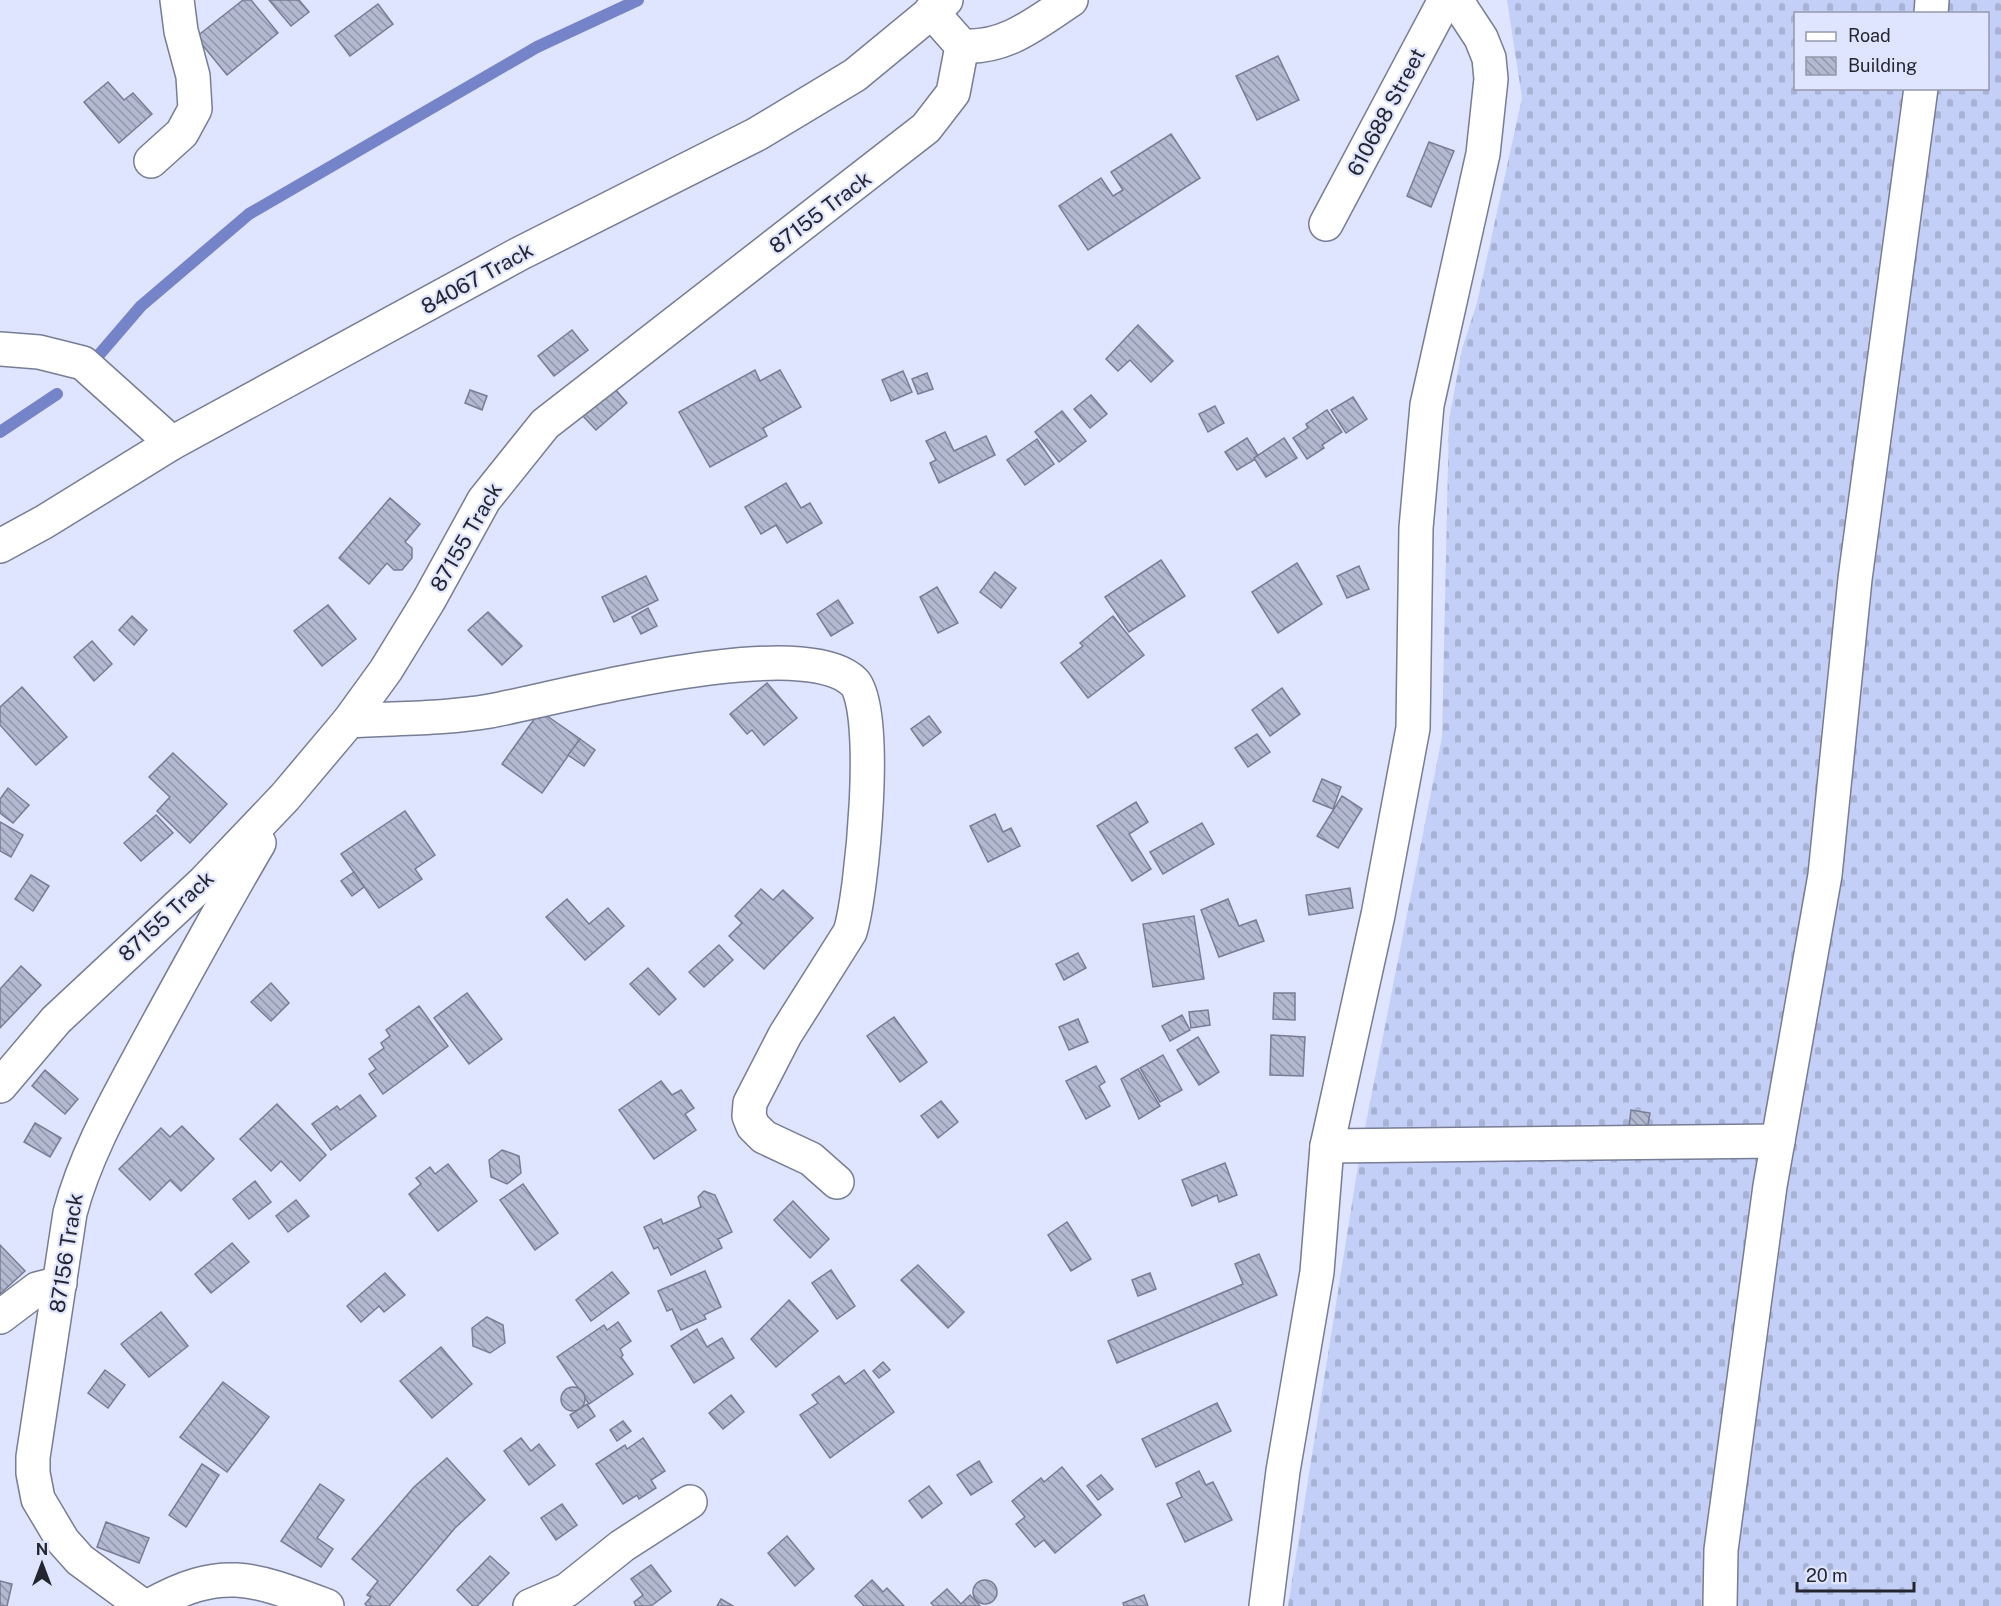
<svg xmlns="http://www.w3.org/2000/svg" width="2001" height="1606" viewBox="0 0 2001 1606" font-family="'Public Sans',sans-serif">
<defs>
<pattern id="cemetery-stones" width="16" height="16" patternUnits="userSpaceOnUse" patternTransform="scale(1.5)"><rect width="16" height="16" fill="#c4cff7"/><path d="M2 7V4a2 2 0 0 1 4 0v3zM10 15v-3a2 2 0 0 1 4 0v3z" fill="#a8b2d4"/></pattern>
<pattern id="building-back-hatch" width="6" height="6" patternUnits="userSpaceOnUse" patternTransform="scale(1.5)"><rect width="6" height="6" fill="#b2b9d1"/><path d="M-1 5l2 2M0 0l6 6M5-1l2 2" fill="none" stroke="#9196aa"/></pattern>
</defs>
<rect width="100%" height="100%" fill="#dfe5fe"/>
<path fill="url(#cemetery-stones)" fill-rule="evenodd" d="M1507,0H2001V1606H1288L1360,1153L1442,737L1449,420L1462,349L1477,303L1522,98ZM1796,14H1988V88H1796Z"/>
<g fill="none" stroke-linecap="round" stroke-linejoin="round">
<g stroke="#7584c8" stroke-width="12">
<polyline points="98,356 141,306 249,214 537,47 638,0"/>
<polyline points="0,432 57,394"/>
</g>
</g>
<g fill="url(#building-back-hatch)" stroke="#787d94" stroke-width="1.5">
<polygon points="243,0 251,0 278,33 227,75 196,37"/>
<polygon points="269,0 299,0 309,12 291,26"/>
<polygon points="378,4 393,24 350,56 335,36"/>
<polygon points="1278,56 1299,100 1257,120 1236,76"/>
<polygon points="108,82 124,100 133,93 152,114 119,143 84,102"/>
<polygon points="1171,134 1200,178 1088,250 1059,206 1101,178 1113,196 1123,190 1111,172"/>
<polygon points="1429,142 1454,151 1431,207 1407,196"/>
<polygon points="1138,325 1173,361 1151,382 1130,360 1118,371 1106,359"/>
<polygon points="572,330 588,350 554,376 538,356"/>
<polygon points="755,370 760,381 780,370 801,407 763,428 767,436 710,467 679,412"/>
<polygon points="903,371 912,392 891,401 882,380"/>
<polygon points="927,373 933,389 918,394 912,379"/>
<polygon points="614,388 627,403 596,430 583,416"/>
<polygon points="470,390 487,396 482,410 465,403"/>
<polygon points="1091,395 1107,414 1090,428 1074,409"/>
<polygon points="1353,397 1367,419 1346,433 1331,410"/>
<polygon points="1215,406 1224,423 1208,432 1199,414"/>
<polygon points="1327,410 1342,432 1322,445 1324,448 1307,459 1293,438 1308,428 1306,424"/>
<polygon points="1062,411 1086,441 1059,462 1035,432"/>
<polygon points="945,432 954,451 986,436 995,455 939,483 930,463 936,460 926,441"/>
<polygon points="1247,438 1259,457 1237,470 1225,452"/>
<polygon points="1284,438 1297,458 1266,477 1254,458"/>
<polygon points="1037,439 1054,464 1025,485 1007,460"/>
<polygon points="786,483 801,508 810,503 822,523 787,543 776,525 761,534 745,507"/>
<polygon points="390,498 420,524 405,542 412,548 412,558 402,570 394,570 387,563 369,584 339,558"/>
<polygon points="1161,560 1185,596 1129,632 1105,597"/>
<polygon points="1297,563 1322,604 1278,633 1252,592"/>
<polygon points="1359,566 1369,589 1347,598 1337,576"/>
<polygon points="995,572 1016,588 1001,608 980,592"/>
<polygon points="646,576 658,600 614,622 602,597"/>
<polygon points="937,587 958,623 938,633 920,597"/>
<polygon points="838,600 853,623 831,636 817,614"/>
<polygon points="328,605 356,639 322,666 294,631"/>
<polygon points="648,608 657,626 641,634 632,617"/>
<polygon points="488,612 522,646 502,665 468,630"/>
<polygon points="132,616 147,630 134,645 119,630"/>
<polygon points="1113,616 1144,655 1088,698 1061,663 1083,646 1080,643"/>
<polygon points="92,641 112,664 94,681 74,657"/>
<polygon points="767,683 797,718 764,745 752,730 747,734 730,714"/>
<polygon points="22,687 67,737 36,765 0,725 0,707"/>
<polygon points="1282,688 1300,714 1270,736 1252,710"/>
<polygon points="540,711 580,739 542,793 502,764"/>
<polygon points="929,716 941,732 923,746 911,729"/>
<polygon points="1257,734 1270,752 1248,767 1235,748"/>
<polygon points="580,739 595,750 584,766 568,755"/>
<polygon points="173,753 227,804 190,843 157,811 170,797 149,777"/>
<polygon points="1322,779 1341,787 1333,809 1313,801"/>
<polygon points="8,788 29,805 13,823 0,813 0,799"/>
<polygon points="1342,796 1362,809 1338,848 1317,836"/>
<polygon points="1136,802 1148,822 1129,834 1151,869 1132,881 1097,826"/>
<polygon points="405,811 435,855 415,869 422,879 379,908 341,854"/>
<polygon points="995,814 1003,832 1011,828 1020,846 988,862 970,826"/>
<polygon points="156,815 173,833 141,861 124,843"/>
<polygon points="0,822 23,835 11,857 0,851"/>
<polygon points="1202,823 1214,844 1163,874 1150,852"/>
<polygon points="354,872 364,887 352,896 341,881"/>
<polygon points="31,875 49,886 33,911 15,899"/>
<polygon points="1350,888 1353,908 1309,915 1306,895"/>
<polygon points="761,889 773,900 783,890 813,918 764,969 729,936 742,923 735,916"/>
<polygon points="567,899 589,924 608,908 624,926 585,960 546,917"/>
<polygon points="1228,899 1239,926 1256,920 1264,941 1219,957 1201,910"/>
<polygon points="1194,916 1204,979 1153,987 1143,924"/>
<polygon points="719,945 733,960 704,987 689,972"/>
<polygon points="1078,953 1086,968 1064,980 1056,964"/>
<polygon points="21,966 41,985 0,1028 0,989"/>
<polygon points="648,968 676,999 659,1015 630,984"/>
<polygon points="271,983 289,1003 271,1021 251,1002"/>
<polygon points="467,993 502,1039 469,1064 434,1018"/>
<polygon points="1274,993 1295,993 1295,1020 1273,1019"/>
<polygon points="419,1006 448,1046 383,1094 369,1074 376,1069 369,1059 384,1048 381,1043 390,1036 386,1030"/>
<polygon points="1208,1010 1210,1025 1191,1028 1189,1012"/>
<polygon points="1182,1015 1190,1030 1170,1041 1162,1026"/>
<polygon points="894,1017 927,1062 900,1082 867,1036"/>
<polygon points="1078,1019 1088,1042 1069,1050 1059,1027"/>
<polygon points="1271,1035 1305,1037 1303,1076 1270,1075"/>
<polygon points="1198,1037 1219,1072 1199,1085 1177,1050"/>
<polygon points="1163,1055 1182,1090 1160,1102 1140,1068"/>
<polygon points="1096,1066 1105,1082 1099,1086 1110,1106 1086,1119 1066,1081"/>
<polygon points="1138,1069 1160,1106 1139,1119 1121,1079"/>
<polygon points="45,1070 78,1099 65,1114 32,1086"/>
<polygon points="661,1081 672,1095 681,1090 694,1108 685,1114 696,1130 654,1159 619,1110"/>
<polygon points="360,1095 376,1116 331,1150 312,1124 337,1106 340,1110"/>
<polygon points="941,1101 958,1122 938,1138 921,1116"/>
<polygon points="277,1104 326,1155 300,1181 281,1161 271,1171 240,1139"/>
<polygon points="1631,1110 1650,1113 1647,1130 1629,1127"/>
<polygon points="35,1123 61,1138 50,1157 24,1142"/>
<polygon points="182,1126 214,1159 181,1191 170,1180 150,1200 119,1169 161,1128 170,1137"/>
<polygon points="502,1150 519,1156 521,1173 507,1184 491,1177 489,1160"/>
<polygon points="1225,1163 1237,1195 1219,1202 1217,1195 1192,1206 1182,1180"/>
<polygon points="448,1164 477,1201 438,1231 409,1194 421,1184 416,1178 430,1167 435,1174"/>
<polygon points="255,1181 271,1202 249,1219 233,1199"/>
<polygon points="523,1184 558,1233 535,1250 500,1200"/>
<polygon points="704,1191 715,1195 732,1232 718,1239 722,1248 671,1275 658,1247 654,1249 644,1227 661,1219 663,1224 701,1207 698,1197"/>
<polygon points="296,1200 309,1216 288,1232 276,1216"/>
<polygon points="793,1201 829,1239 810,1258 774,1220"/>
<polygon points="1067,1222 1091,1259 1071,1271 1048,1235"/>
<polygon points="232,1243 249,1262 211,1293 195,1274"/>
<polygon points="0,1245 25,1271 0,1294"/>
<polygon points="1259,1254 1277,1295 1117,1363 1108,1341 1243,1284 1235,1264"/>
<polygon points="918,1265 964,1312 948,1328 901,1280"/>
<polygon points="831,1270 855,1306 837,1319 812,1283"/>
<polygon points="705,1271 721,1307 704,1315 706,1319 681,1330 672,1309 667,1311 658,1291"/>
<polygon points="612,1272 629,1293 591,1321 576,1300"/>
<polygon points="385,1273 405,1295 384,1312 379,1306 361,1322 347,1306"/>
<polygon points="1150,1273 1156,1289 1138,1296 1132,1280"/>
<polygon points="789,1300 818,1331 776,1367 751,1339"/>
<polygon points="161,1312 188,1346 149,1377 121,1344"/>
<polygon points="487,1317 503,1325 505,1343 490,1353 473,1346 472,1328"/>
<polygon points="618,1322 631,1341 620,1349 623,1355 621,1357 633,1374 589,1404 557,1357 604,1325 607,1330"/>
<polygon points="697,1329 707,1347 722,1338 734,1358 694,1383 671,1346"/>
<polygon points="441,1347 472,1384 432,1418 400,1381"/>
<polygon points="883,1362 890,1370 879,1378 873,1371"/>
<polygon points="105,1370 125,1385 108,1408 88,1393"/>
<polygon points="864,1370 894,1412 830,1458 800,1415 818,1403 812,1395 839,1376 845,1384"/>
<polygon points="223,1382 269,1417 227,1472 180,1437"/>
<circle cx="573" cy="1399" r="12"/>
<polygon points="731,1395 744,1412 723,1429 709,1413"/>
<polygon points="1217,1403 1231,1431 1156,1467 1142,1439"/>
<polygon points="587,1404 595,1416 578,1428 570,1415"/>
<polygon points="623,1421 631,1431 617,1441 610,1430"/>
<polygon points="521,1438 531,1451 539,1444 555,1465 529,1485 504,1451"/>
<polygon points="643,1438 665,1471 651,1480 656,1488 639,1499 637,1495 623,1504 596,1464 625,1445 627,1449"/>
<polygon points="447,1458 485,1500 455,1528 389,1606 367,1606 365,1604 371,1597 367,1595 378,1581 352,1559 414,1487"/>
<polygon points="979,1461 992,1482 971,1495 957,1475"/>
<polygon points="202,1464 219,1475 186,1527 169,1515"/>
<polygon points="1062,1467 1101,1515 1055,1553 1044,1540 1035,1547 1016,1524 1025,1517 1012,1501 1041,1478 1044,1482"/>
<polygon points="1199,1471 1206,1485 1213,1482 1232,1520 1185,1542 1167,1504 1182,1497 1176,1483"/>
<polygon points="1101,1475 1113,1489 1098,1500 1087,1486"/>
<polygon points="320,1484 344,1500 317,1538 333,1549 321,1567 281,1541"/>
<polygon points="929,1486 942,1503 922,1518 909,1501"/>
<polygon points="562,1504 577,1525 556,1540 541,1518"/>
<polygon points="106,1522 149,1538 139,1563 97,1547"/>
<polygon points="787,1536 814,1569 795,1586 768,1553"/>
<polygon points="490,1556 509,1573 477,1606 473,1606 457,1590"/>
<polygon points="651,1565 671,1591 651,1606 636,1606 634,1602 643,1595 631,1579"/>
<circle cx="985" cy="1592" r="12"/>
<polygon points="872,1580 883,1592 887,1588 904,1606 864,1606 855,1596"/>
<polygon points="0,1581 12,1584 7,1606 0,1606"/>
<polygon points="947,1589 961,1604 970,1595 980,1606 934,1606 931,1603"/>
<polygon points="1144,1595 1148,1606 1124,1606 1123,1603"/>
<polygon points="721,1599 733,1606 717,1606"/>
</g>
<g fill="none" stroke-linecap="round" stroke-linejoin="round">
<g stroke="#777d94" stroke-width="36">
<g id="minor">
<polyline points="1931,14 1932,0"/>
<path d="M962,46C1006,49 1036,23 1071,0"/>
<polyline points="151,161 182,133 195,109 193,76 181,31 177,0"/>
<polyline points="1326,224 1445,0"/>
<polyline points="0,349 39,352 83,363 172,443"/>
<polyline points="0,546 44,522 172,443 519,254 757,134 855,75 946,0"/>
<path d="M349,721C395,718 444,719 490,711C560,698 802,631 854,682C880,708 862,895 850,932L785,1035L750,1103L749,1116L753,1126L764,1137L811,1159L837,1182"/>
<polyline points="0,1086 56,1020 204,882 285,797 349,721 386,670 429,600 484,500 545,424 926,128 953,93 962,46 931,11"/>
<polyline points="1327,1146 1778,1141"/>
<polyline points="0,1317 37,1289 60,1283"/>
<path d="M143,1606L80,1560L63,1541L38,1499L33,1473V1457L70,1213C85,1156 115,1103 143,1051C181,981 219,911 259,843"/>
<path d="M149,1606C222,1565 253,1578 327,1606"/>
<polyline points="530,1606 567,1590 622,1546 690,1502"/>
<polyline points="1266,1606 1283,1471 1317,1272 1327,1146 1378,915 1413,728 1416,528 1427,405 1483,154 1491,79 1489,58 1481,38 1456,0"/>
<polyline points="1720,1606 1721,1550 1770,1186 1825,875 1855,579 1921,88"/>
</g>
</g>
<use href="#minor" stroke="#fff" stroke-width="33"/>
</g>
<g text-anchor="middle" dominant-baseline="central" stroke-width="4.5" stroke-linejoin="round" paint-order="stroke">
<g font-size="21" fill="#24262f" stroke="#dfe5fe">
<text transform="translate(1386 112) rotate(-62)">610688 Street</text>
<text transform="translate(820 212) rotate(-37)">87155 Track</text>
<text transform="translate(477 278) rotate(-29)">84067 Track</text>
<text transform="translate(466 537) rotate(-60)">87155 Track</text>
<text transform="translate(166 916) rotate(-43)">87155 Track</text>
<text transform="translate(66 1253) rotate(-81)">87156 Track</text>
</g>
</g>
<rect x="1794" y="12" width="195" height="78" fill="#dfe5fe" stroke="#9499ab" stroke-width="1.5"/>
<rect x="1806" y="32" width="30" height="9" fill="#ffffff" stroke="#9499ab" stroke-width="1.5"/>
<text x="1848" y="42" font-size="18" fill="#24262f">Road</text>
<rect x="1806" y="57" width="30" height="18" fill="url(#building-back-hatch)" stroke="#9499ab" stroke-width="1.5"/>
<text x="1848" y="72" font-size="18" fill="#24262f">Building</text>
<g transform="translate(42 1564)" stroke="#dfe5fe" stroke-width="4.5" paint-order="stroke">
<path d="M0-4.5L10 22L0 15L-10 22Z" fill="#24262f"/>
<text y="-9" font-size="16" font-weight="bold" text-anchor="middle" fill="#24262f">N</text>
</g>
<path d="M1797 1582v9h117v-9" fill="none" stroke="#24262f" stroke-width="3"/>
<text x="1806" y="1582" font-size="18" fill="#24262f" stroke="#dfe5fe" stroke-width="4.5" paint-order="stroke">20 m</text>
</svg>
